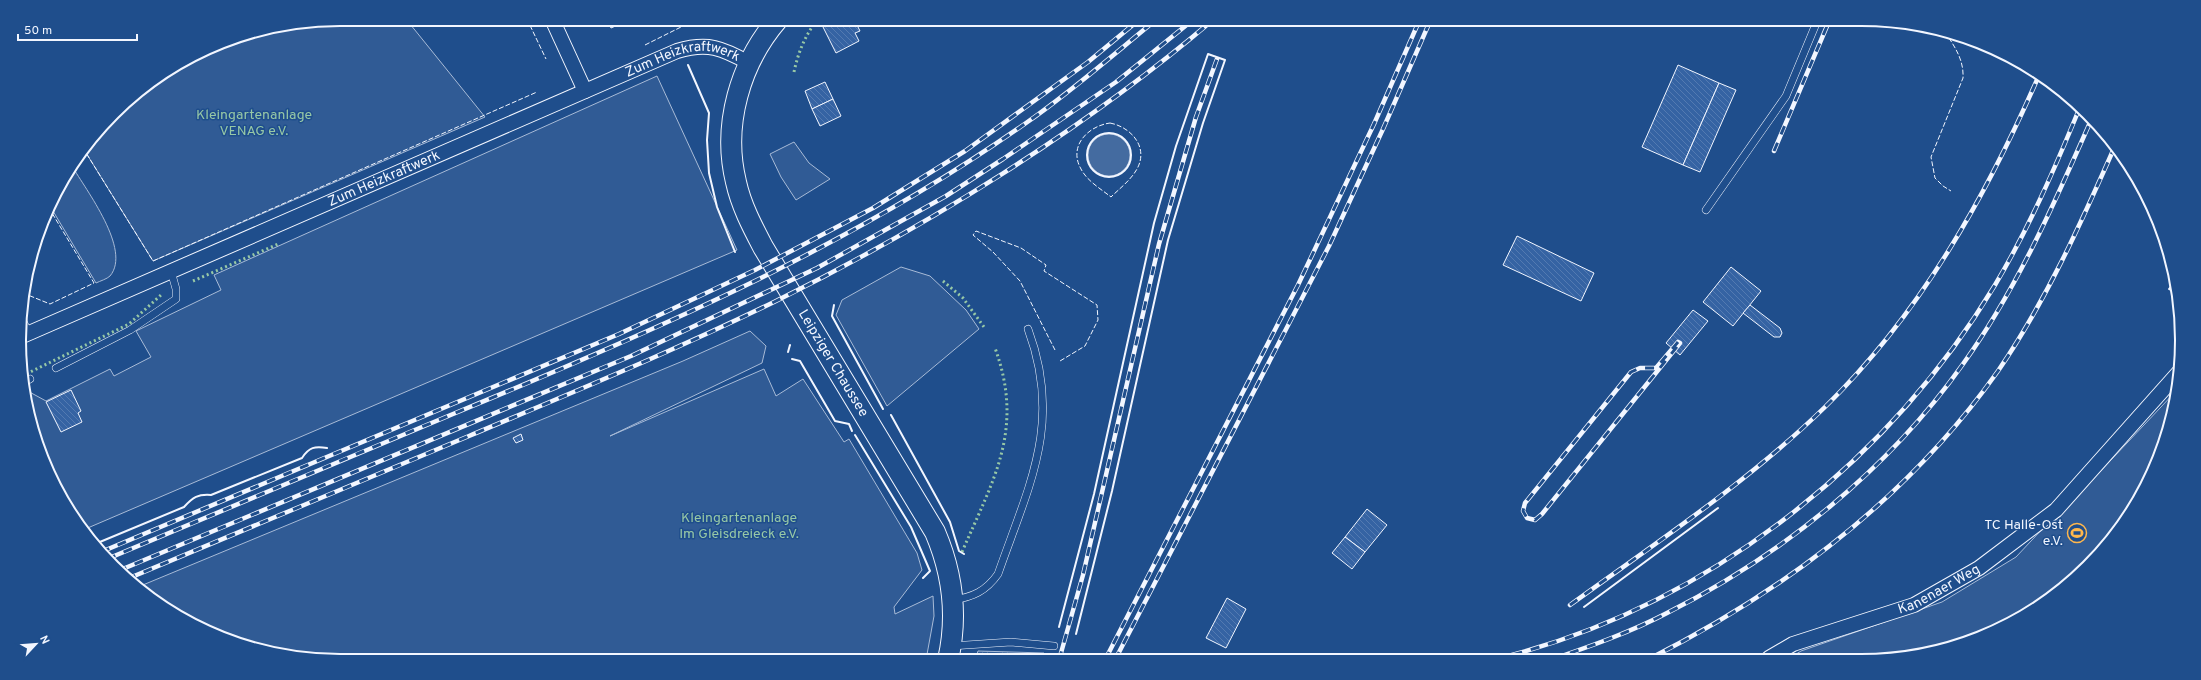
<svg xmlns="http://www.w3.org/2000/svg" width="2201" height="680" viewBox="0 0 2201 680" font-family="Overpass,sans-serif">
<defs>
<pattern id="forest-crowns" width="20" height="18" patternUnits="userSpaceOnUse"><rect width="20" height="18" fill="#305b95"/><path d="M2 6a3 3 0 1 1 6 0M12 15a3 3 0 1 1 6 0" fill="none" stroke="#4e73a5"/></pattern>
<pattern id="building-back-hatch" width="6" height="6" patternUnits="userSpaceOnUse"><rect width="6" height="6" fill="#3563a3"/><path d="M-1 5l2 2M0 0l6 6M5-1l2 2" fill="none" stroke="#537ab1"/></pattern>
</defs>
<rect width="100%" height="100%" fill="#1f4e8c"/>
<g fill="#305b95" stroke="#a8bbd7">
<polygon points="340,19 406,19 485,117 153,261 83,148 85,145 128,99 217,43 278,25"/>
<polygon points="657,76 737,250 83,530 73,519 30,423 24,389 46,401 110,369 114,376 151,357 136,331 221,290 214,275"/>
<polygon points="794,142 809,163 830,179 796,200 781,177 770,154"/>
<path d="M72,166C86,190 132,250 110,276C107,279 100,281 96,283L50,206L52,198Z"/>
<polygon points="901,267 930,276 966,310 979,329 887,406 836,315 842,300"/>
<path d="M750,331L766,346L762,363L610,436L764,369L776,396L803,379L844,442L849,439L917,553L922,570L894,607L895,614L933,596L934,616L926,660L340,661C319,659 296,659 276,654C225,643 178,620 138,587L683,361Z"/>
<polygon points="2177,390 2176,403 2139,500 2088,567 2003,628 1903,658 1790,658 1801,651 1942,602 2016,557 2062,508 2094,478"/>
</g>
<polygon fill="url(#forest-crowns)" stroke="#a8bbd7" points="978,651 1044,653 1042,660 975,660"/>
<circle fill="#446ba0" stroke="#a8bbd7" cx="1109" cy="155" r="21"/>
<g fill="url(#building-back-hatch)" stroke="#f2f6ff">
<polygon points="607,19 631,19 611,28"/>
<polygon points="833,19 854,19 860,31 855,33 859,41 836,53 822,25"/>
<polygon points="1678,65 1719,83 1683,165 1642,147"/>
<polygon points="825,82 833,99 812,109 805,91"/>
<polygon points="1719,83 1736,90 1700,172 1683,165"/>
<polygon points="833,99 841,116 820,126 812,109"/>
<polygon points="1517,236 1594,273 1581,301 1503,265"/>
<polygon points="1731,267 1761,291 1733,326 1703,302"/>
<polygon points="1750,305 1780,328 1782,333 1780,337 1774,337 1743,313"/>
<polygon points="1693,310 1708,321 1680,355 1666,343"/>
<polygon points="71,390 81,411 78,413 82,422 61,432 46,402"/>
<polygon points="521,434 523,440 516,443 513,438"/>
<polygon points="1367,509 1387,525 1365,552 1345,537"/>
<polygon points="1345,537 1365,552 1352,569 1332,553"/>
<polygon points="1227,598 1246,609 1226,648 1206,638"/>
</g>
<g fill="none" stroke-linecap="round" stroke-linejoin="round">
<g stroke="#f2f6ff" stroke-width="8">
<g id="lane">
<polyline points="1706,210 1786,96 1818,19"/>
<polyline points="21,318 29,333"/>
<polyline points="56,368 130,330 176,299 176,289 171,271"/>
<polyline points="23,383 30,379"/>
<path d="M953,600C973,597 986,591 998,574C1029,485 1063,423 1028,329"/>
<polyline points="951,646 1011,642 1054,646"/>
</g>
</g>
<g stroke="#f2f6ff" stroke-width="16">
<g id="street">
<polyline points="552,19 585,91"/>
<path id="s1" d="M20,337L677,51C708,42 722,48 749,63"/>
<path id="s2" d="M1769,658L1793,644L1914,605L1979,568L2056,510L2179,372"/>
</g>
</g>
<g stroke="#f2f6ff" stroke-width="22">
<g id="secondary">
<path id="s3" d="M778,19C740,63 722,125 736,182C741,205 752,226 763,247L935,532C953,574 958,616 948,660"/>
</g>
</g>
<use href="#lane" stroke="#1f4e8c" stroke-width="7"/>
<use href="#street" stroke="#1f4e8c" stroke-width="14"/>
<use href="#secondary" stroke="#1f4e8c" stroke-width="20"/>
<g stroke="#f2f6ff" stroke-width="4.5">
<g id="rail">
<polyline points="1774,151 1830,19"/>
<polyline points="1678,342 1656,368 1640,368 1631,372 1525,503 1523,511 1527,518 1535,520 1542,514 1680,343"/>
<polyline points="101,552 619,334 755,270 873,208 965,151 1088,62 1140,19"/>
<path d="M107,559C222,511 337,462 453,414C652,332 850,247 1026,123C1072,91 1114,54 1157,19"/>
<polyline points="118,571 631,356 817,268 946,196 1003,159 1116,82 1194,19"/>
<path d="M127,579C241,531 355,484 469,436C571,393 674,351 774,302C926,227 1085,129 1214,19"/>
<path d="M1570,605C1657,542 1748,482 1825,407C1921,313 1987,195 2040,73"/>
<path d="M1496,659C1702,609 1886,466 1995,285C2029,228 2055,168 2080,107"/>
<path d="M1553,659C1591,646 1631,632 1667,613C1782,555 1888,470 1963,364C2017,289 2055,202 2092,118"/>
<path d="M1649,659C1786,590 1909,497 1998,371C2046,301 2081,223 2115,146"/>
<polyline points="1059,660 1083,575 1159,244 1196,117 1217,59"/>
<polyline points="1105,660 1298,285 1374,124 1420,19"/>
<polyline points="1115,660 1329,246 1383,129 1431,19"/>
</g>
</g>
<use href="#rail" stroke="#1f4e8c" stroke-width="3" stroke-dasharray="9" stroke-linecap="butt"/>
<g stroke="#97c8a6" stroke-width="3" stroke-dasharray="2 3" stroke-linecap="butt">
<path d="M794,72C798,53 805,35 818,19"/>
<polyline points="193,281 278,244"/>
<polyline points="943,281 963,298 984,327"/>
<polyline points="22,376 129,324 161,295"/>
<path d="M962,552C993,480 1025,430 995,348"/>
</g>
<g stroke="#f2f6ff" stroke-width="1" stroke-dasharray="5 2" stroke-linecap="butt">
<polyline points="527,19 546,59"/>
<path d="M1945,32C1955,47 1964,60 1963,78L1931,157L1935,178L1943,186L1951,191"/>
<polyline points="645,45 697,19"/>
<path d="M1110,123C1131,127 1149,147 1137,169C1131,180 1119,189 1111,197C1101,189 1087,181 1081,169C1068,146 1088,126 1110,123Z"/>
<polyline points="83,148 153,261 537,92"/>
<polyline points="23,293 50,304 94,283 49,208"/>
<polyline points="1055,350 1020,281 993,252 973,235 976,231 1021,248 1046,265 1044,271 1097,305 1098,320 1085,346 1060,361"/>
</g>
<g stroke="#f2f6ff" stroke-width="2">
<polyline points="688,65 709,113 707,140 709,173 717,207 735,252"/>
<circle cx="1109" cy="155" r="22"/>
<polyline points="2176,280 2169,289 2178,294"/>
<polyline points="834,305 832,316 883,409"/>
<polyline points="788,352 790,345"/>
<polyline points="792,359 800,361 835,421 849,424 852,431"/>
<polyline points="891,415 950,522 959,551 964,554"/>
<polyline points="855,435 911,527 930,571 923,578"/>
<path d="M95,544L184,507C193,497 198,494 211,495L302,458C309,447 315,446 327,448"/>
<polyline points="1584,607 1718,508"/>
<polyline points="1059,627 1094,494 1154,223 1176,146 1208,54 1225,60 1203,123 1168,240 1112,491 1076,634"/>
<polyline points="1068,660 1069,657"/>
</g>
</g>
<defs>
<g id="stadium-ring" transform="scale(1)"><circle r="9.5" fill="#1f4e8c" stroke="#ffb74d" stroke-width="1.5"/><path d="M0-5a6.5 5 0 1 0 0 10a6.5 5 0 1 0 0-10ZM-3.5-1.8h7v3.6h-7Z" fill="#ffb74d"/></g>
</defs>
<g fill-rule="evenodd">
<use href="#stadium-ring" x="2077" y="533"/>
</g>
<g text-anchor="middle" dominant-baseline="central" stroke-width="3" stroke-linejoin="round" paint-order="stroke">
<g font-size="14" fill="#f2f6ff" stroke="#1f4e8c">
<text stroke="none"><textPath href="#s1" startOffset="721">Zum Heizkraftwerk</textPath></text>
<text stroke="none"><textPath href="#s1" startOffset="397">Zum Heizkraftwerk</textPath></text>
<text stroke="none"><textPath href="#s3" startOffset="381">Leipziger Chaussee</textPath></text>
<text stroke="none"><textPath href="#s2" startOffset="184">Kanenaer Weg</textPath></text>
</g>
<g font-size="14" fill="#97c8a6" stroke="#1f4e8c">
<text x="254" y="115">Kleingartenanlage<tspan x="254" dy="16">VENAG e.V.</tspan></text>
<text x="739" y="518">Kleingartenanlage<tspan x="739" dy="16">Im Gleisdreieck e.V.</tspan></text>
</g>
<g font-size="14" fill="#f2f6ff" stroke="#1f4e8c" text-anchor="end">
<text x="2063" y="525">TC Halle-Ost<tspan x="2063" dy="16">e.V.</tspan></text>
</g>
</g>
<path d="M0 0H2201V680H0ZM340 26H1861A314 314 0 0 1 2175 340V340A314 314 0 0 1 1861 654H340A314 314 0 0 1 26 340V340A314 314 0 0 1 340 26Z" fill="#1f4e8c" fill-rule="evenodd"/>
<path fill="none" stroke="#f2f6ff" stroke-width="2" d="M340 26H1861A314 314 0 0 1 2175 340V340A314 314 0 0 1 1861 654H340A314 314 0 0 1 26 340V340A314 314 0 0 1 340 26Z"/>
<g transform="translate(36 644) rotate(64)" stroke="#1f4e8c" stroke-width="3" paint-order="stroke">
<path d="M0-3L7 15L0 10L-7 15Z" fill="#f2f6ff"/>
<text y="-6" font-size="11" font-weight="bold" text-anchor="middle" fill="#f2f6ff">N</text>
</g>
<path d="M18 34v6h119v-6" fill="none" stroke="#f2f6ff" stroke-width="2"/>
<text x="24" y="34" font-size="12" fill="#f2f6ff" stroke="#1f4e8c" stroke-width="3" paint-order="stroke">50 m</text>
</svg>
